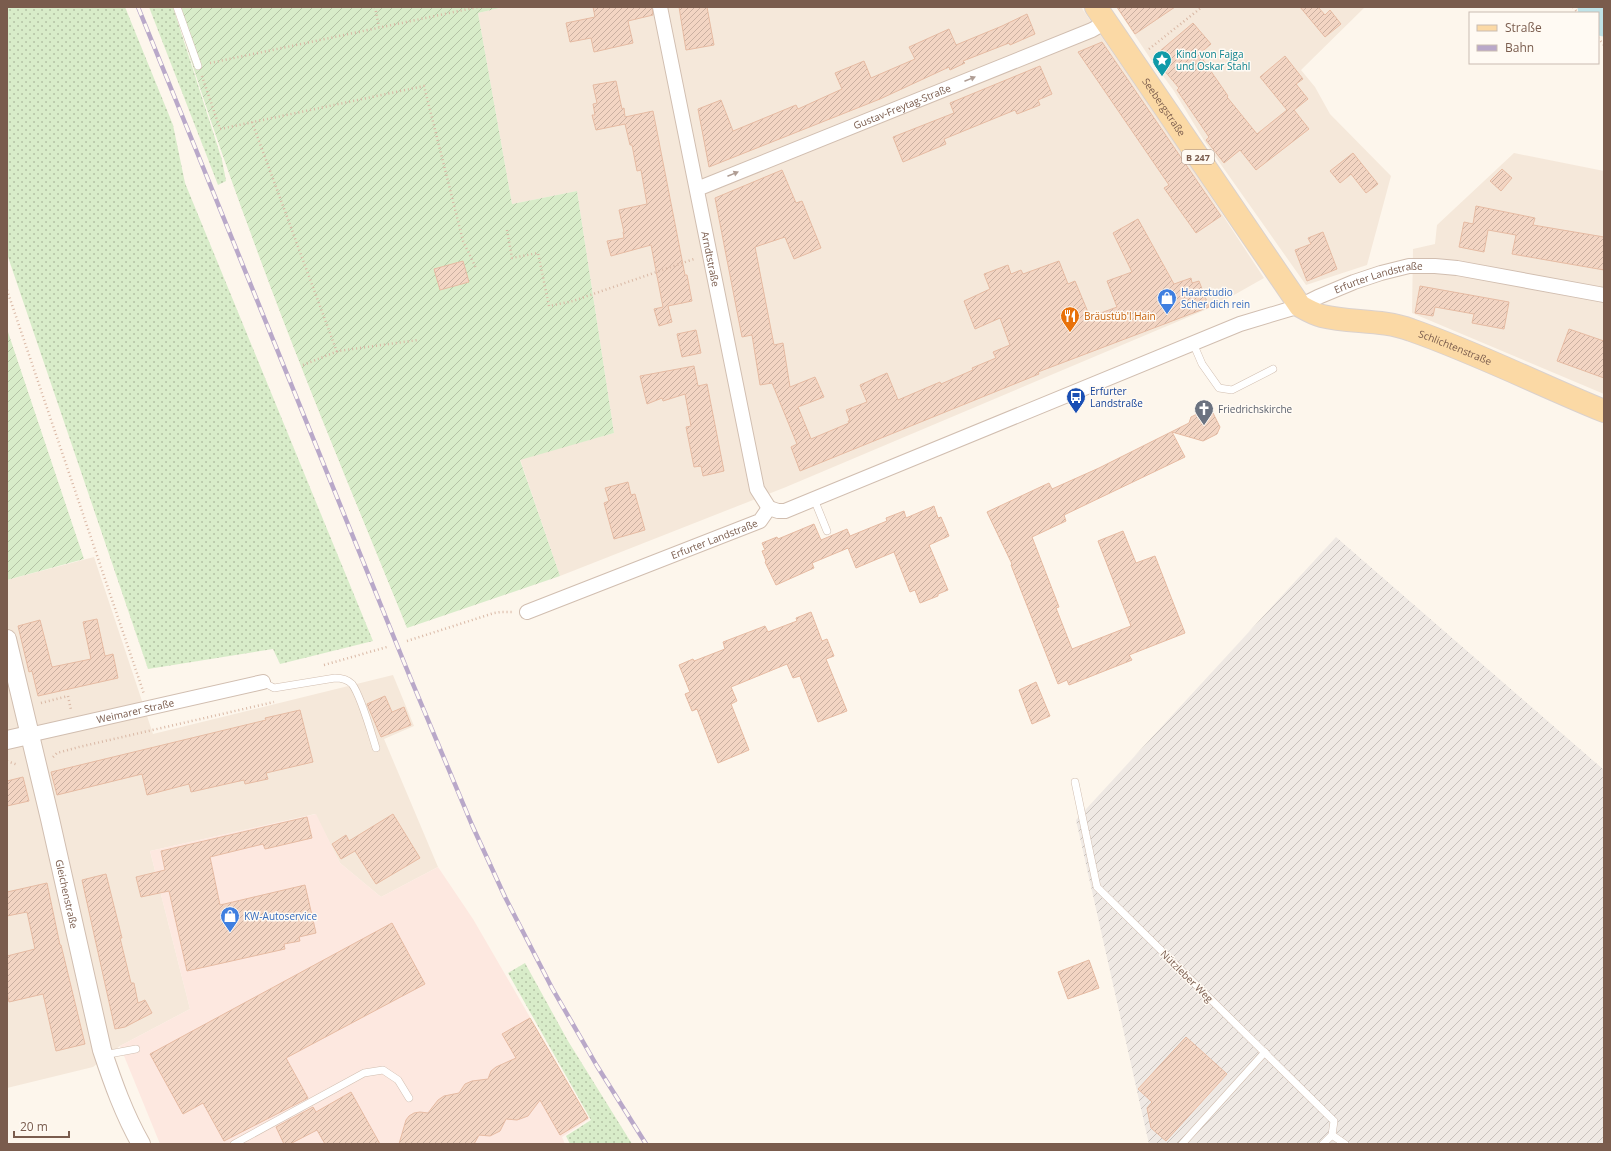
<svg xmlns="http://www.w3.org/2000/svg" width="1611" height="1151" viewBox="0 0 1611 1151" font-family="'Open Sans',sans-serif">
<defs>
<pattern id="industrial-furrows" width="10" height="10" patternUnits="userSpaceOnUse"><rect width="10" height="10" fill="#efe9e4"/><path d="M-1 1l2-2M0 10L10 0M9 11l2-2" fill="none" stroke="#c7c0bb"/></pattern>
<pattern id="grass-dots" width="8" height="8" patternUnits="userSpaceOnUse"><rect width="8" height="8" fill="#d8ecc9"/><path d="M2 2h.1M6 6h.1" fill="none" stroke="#b4c2a5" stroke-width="1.8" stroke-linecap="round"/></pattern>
<pattern id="garden-furrows" width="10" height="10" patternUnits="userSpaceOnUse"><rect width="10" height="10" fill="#d8ecc9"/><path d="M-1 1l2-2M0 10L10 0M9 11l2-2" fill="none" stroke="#b4c2a5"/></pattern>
<pattern id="building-hatch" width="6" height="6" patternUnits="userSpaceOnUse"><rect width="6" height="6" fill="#f3d5c3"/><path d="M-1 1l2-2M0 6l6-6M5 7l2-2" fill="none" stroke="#cab0a1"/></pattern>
</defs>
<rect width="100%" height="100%" fill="#fdf6ec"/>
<g fill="#f5e8da">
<polygon points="504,7 1081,7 1189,164 1264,278 1234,295 1205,310 786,487 560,576 520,459 614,433 577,191 512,204 478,13"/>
<polygon points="1116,7 1365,7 1301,70 1315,87 1330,114 1391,176 1367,265 1306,285 1205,142 1174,91 1152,61"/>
<polygon points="1514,153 1604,171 1604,394 1412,313 1413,249 1435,244 1437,225"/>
<polygon points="94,557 153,734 393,675 414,726 384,739 438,867 381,897 340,863 315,814 150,851 190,1009 120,1046 93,1067 7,1088 7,580"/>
</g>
<polygon fill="#fde8e0" points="316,814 340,863 381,897 438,867 473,919 589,1119 562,1137 565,1144 160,1144 120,1046 190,1009 150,851"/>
<polygon fill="url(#industrial-furrows)" points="1336,537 1604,770 1604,1144 1149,1144 1076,820"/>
<g fill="url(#grass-dots)">
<polygon points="7,7 125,7 173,125 185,183 373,641 280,664 273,649 148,669 7,254"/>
<polygon points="149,7 173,7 222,160 226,181 218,185"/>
<polygon points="525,963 568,1041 632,1144 570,1144 566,1136 591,1120 508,973"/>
</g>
<g fill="url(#garden-furrows)">
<path d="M174,7H504L478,13L512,204L577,191L614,433L520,460L560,576L407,628C354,497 299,367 251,234C223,159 198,83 174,7Z"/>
<polygon points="7,329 84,559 7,580"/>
</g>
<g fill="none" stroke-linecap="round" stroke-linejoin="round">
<polyline stroke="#bfe3e8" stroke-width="33" points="1594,7 1604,20"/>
</g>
<g fill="url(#building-hatch)" stroke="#e6bba3">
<polygon points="593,7 652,7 653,15 628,21 633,43 594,52 591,38 570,42 566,23 595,17"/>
<polygon points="679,7 707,7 714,45 686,50"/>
<polygon points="1117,7 1175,7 1135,34"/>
<polygon points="1300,7 1318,7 1325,15 1330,10 1341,24 1325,37"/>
<polygon points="1027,14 1035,34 1010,45 1009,43 963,61 965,63 950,70 949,67 880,99 709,167 698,109 721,100 733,131 796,105 798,109 842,89 835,73 864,61 871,78 915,59 909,47 949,29 956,45 1002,26"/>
<polygon points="1193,23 1211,44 1199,54 1228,96 1227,97 1257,134 1287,110 1260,77 1285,56 1303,79 1296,84 1308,99 1294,110 1309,129 1256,170 1240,150 1224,163 1206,140 1209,137 1177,90 1179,88 1153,57"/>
<polygon points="1102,42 1221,216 1196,233 1164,188 1169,185 1078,52"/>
<polygon points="1040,66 1052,94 1038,100 1040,105 1017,114 1015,110 944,139 946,144 903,162 893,137 954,113 950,103"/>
<polygon points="616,81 622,109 624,108 625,117 653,111 685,275 687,275 692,301 668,306 672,322 659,326 654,309 663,307 651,245 611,256 607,241 624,238 623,232 624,232 619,210 647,204 641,170 637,171 632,145 630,145 625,124 596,130 592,115 595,115 593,104 597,103 593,85"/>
<polygon points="1353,153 1378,184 1366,193 1351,174 1340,183 1330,171"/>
<polygon points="1502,169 1512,178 1501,191 1490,181"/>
<polygon points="782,170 796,203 802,201 821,248 794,259 785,237 755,247 774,345 783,343 790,387 815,377 824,397 798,407 811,439 849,423 848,421 850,421 846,410 867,402 860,385 887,373 898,400 940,382 941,384 973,370 972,368 996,358 993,352 1010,345 1000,318 975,329 964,301 990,289 984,274 1008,265 1011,274 1021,270 1023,274 1059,261 1068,284 1075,281 1090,317 1117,307 1107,281 1132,272 1113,233 1138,219 1174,284 1191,278 1192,283 1199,281 1209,307 1038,372 1039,374 800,471 791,447 797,444 772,383 760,385 752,335 742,337 715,198"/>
<polygon points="1476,206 1535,218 1533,225 1604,237 1604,270 1512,254 1516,235 1488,230 1484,252 1459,247 1464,222 1473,224"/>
<polygon points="1323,232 1337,269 1307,281 1295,250 1311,244 1308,238"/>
<polygon points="463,261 469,282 440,290 434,269"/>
<polygon points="1420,286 1509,302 1504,329 1472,323 1474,314 1435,307 1433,316 1415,313"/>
<polygon points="1569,329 1604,341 1604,378 1557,361"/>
<polygon points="696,330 701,353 682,357 677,334"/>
<polygon points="694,366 698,386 707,384 724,471 703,476 701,466 694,467 686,427 691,426 685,394 663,401 662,398 647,404 640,376"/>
<polygon points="1205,410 1213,413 1220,427 1217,434 1203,441 1172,432 1185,457 1064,515 1066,521 1032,537 1059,607 1056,608 1072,649 1131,626 1098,541 1123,531 1136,563 1155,556 1185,633 1129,655 1132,660 1069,685 1067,680 1058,684 1011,565 1012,564 987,512 1049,483 1052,489 1099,468 1189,423 1191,417"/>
<polygon points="628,482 631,495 635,494 645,530 614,539 604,503 609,501 605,488"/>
<polygon points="934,506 938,518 941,517 949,536 929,545 948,590 938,594 938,596 920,603 915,590 910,592 894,552 856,568 848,548 812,563 814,568 776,585 765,562 766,561 762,551 765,550 762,543 777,537 778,539 814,524 821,540 847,529 850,536 887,521 886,518 904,511 906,518"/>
<polygon points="811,612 822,641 827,639 834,656 826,659 847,711 818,722 800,676 793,678 787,664 731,687 737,701 731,704 749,750 718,763 697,709 692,711 685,694 690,692 679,665 693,659 694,661 725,649 723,642 765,626 768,632 797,621 796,618"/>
<polygon points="97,619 105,656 113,654 118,678 38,696 32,671 29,672 18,626 40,620 52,667 91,659 83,622"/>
<polygon points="1036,682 1050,716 1032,724 1019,690"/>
<polygon points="385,696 392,712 404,707 411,725 381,737 367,704"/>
<polygon points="300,710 313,762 266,773 268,779 245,784 244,780 191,792 189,784 147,795 142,774 57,795 51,772 266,720 265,718"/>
<polygon points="23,777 29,801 7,806 7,781"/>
<polygon points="393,814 420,858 376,884 355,851 341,859 332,844 346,835 349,841"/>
<polygon points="307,817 312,838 265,849 263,844 210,857 220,905 305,885 316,933 299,937 300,941 284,944 285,949 187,971 169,891 141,897 136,877 165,870 161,851"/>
<polygon points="106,874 122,938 120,938 131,983 134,983 138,1003 145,1000 152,1013 125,1027 115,1029 82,880"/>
<polygon points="47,883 60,945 61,945 85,1044 56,1051 43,994 9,1002 7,993 7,956 35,949 27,912 7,916 7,892"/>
<polygon points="392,923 425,984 286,1058 308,1098 224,1141 203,1103 183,1114 150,1054"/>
<polygon points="1089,960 1099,988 1068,999 1058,972"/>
<polygon points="530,1018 588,1118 560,1135 540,1100 528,1116 517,1120 506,1119 500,1131 490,1136 479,1135 474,1144 399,1144 406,1120 409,1116 414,1113 420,1112 428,1113 438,1100 444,1096 459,1093 465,1084 472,1081 488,1079 491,1071 496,1067 516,1058 502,1034"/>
<polygon points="1186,1037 1227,1074 1166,1141 1151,1128 1147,1108 1152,1102 1138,1089"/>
<polygon points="351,1092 380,1144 325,1144 317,1130 290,1144 284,1144 276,1127 313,1107 316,1112"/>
</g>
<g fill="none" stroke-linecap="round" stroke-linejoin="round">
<g stroke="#d1beb0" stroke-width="8">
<g id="service">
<polyline points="177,7 198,66"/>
<polyline points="1193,343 1202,364 1219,388 1232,390 1273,369"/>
<polyline points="814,499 827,531"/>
<path d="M263,682L274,688L335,678C341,678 347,679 352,684C361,696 371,732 376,748"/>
<polyline points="1075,782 1097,887 1334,1121 1332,1135 1323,1144"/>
<polyline points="104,1055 136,1049"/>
<polyline points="1332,1135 1345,1144"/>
<polyline points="234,1144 364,1073 383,1070 398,1080 409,1098"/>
<polyline points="1182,1144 1265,1052"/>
</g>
</g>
<g stroke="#d1beb0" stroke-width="16">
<g id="minor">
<path id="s1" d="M660,7L757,489L769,508"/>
<path id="s2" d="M697,189L1092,30L1106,22"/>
<path id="s3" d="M769,508L778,511H785L1240,324L1300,306L1318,297L1354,282L1381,273L1409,266H1435L1457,268L1604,295"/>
<path id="s4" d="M527,612L760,521L769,508"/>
<path id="s5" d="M29,735L263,682"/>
</g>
</g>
<g stroke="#d1beb0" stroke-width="20">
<g id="tertiary">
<path id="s6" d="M7,639L50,819L102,1050C113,1083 124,1114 141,1144"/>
<polyline points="7,740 29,735"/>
</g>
</g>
<g stroke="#dad1cd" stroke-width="24">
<g id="primary">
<path id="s7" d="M1096,7L1300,306C1307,310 1314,314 1322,316C1351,323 1382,319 1411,330C1477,353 1540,385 1604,411"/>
</g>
</g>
<g stroke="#d9b8a5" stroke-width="2.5" stroke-dasharray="1 3" stroke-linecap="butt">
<polyline points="375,7 379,27"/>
<polyline points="1573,7 1578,13"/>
<polyline points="1598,38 1604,45"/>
<polyline points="1149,49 1202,7"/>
<polyline points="210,63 478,7"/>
<polyline points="202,76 220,129 424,86 463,241 476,268"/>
<polyline points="252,122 337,352"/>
<polyline points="507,230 512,258 538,253 549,306 573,301 694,259"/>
<polyline points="7,290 144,694"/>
<polyline points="303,365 338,351 418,340"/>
<polyline points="407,641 494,613 501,612 513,612"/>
<polyline points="324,665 387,647"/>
<polyline points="41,703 68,696 71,710"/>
<polyline points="53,757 57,753 79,747 274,702"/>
<polyline points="7,761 18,765"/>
</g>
<use href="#service" stroke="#fff" stroke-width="7"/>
<use href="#minor" stroke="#fff" stroke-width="14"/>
<use href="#tertiary" stroke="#fff" stroke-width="18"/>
<use href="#primary" stroke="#fbd9a5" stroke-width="22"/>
<g stroke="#b9a8c9" stroke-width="4.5">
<polyline id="rail" points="138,7 410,677 472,825 505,897 552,988 597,1066 646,1144"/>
</g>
<use href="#rail" stroke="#fffaf3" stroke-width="3" stroke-dasharray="9" stroke-linecap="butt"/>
</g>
<defs><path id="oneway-solid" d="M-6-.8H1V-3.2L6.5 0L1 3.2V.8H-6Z"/></defs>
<g fill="#af9d94">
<use href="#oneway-solid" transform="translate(970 79) rotate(-22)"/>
<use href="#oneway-solid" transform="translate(733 174) rotate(-22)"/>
</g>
<defs>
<g id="sight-pin" transform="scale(1)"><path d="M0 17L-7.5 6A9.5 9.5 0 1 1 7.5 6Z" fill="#0f9aa8" stroke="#fffaf3"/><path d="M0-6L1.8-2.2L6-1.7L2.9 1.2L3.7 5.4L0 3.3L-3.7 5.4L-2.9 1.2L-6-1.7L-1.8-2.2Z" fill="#fff"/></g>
<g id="shop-pin" transform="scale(1)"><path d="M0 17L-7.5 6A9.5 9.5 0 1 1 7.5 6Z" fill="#3f7fe0" stroke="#fffaf3"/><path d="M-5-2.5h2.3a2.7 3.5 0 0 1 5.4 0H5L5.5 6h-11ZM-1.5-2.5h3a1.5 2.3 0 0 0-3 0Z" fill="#fff"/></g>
<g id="restaurant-pin" transform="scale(1)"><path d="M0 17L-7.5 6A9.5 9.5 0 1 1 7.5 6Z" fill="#e8710a" stroke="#fffaf3"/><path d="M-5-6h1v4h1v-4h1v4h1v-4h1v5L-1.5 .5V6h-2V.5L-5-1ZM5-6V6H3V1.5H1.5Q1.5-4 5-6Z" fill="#fff"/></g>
<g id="bus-pin" transform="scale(1)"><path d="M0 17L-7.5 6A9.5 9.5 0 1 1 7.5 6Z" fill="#1a4fb4" stroke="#fffaf3"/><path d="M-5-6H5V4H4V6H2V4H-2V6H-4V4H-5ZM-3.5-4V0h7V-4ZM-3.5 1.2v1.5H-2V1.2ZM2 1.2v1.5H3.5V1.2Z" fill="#fff"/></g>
<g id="church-pin" transform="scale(1)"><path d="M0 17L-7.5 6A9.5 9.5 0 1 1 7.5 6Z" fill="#6b7280" stroke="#fffaf3"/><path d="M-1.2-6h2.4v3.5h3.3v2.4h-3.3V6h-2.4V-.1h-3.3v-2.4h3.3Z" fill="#fff"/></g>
</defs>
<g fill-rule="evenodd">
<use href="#sight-pin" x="1162" y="60"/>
<use href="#shop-pin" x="1167" y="298"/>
<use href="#restaurant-pin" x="1070" y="316"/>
<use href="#bus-pin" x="1076" y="397"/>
<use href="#church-pin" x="1204" y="409"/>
<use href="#shop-pin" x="230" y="916"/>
</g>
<g text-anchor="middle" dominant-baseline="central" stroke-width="3" stroke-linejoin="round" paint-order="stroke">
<rect fill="#fffaf3" stroke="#a28b7f" stroke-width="1" x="1182" y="150" width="32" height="14" rx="3"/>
<g font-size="9" font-weight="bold" fill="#7a5c4d">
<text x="1198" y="157">B 247</text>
</g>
<g font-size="10" fill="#0d838f" stroke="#fffaf3" text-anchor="start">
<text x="1176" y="54">Kind von Fajga<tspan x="1176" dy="12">und Oskar Stahl</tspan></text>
</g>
<g font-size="10" fill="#7a5c4d" stroke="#fffaf3">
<text stroke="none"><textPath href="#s2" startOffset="221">Gustav-Freytag-Straße</textPath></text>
<text stroke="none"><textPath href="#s7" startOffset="121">Seebergstraße</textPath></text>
<text stroke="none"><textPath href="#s1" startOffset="257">Arndtstraße</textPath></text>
<text stroke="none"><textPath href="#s3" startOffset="655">Erfurter Landstraße</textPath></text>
<text stroke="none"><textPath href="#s7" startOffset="524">Schlichtenstraße</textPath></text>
<text stroke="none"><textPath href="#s4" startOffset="201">Erfurter Landstraße</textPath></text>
<text stroke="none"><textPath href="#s5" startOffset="109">Weimarer Straße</textPath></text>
<text stroke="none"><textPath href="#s6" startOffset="262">Gleichenstraße</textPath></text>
<text transform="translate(1187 976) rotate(45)">Nützleber Weg</text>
</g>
<g font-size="10" fill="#366cbe" stroke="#fffaf3" text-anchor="start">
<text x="1181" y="292">Haarstudio<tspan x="1181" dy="12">Scher dich rein</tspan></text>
<text x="244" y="916">KW-Autoservice</text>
</g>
<g font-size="10" fill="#c56008" stroke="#fffaf3" text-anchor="start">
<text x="1084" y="316">Bräustüb'l Hain</text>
</g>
<g font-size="10" fill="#164399" stroke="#fffaf3" text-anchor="start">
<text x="1090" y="391">Erfurter<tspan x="1090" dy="12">Landstraße</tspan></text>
</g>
<g font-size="10" fill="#5b616d" stroke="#fffaf3" text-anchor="start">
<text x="1218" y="409">Friedrichskirche</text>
</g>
</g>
<rect width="1611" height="1151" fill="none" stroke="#7a5c4d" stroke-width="16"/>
<rect x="1469" y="12" width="130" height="52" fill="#fffaf3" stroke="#cabbb1"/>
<rect x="1477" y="25" width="20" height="6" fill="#fbd9a5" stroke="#cabbb1"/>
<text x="1505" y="32" font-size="12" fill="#7a5c4d">Straße</text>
<rect x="1477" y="45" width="20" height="6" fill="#b9a8c9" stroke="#cabbb1"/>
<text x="1505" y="52" font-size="12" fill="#7a5c4d">Bahn</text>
<path d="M14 1131v6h55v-6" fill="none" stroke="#7a5c4d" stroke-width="2"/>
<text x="20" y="1131" font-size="12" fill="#7a5c4d" stroke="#fffaf3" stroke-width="3" paint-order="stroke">20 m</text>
</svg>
